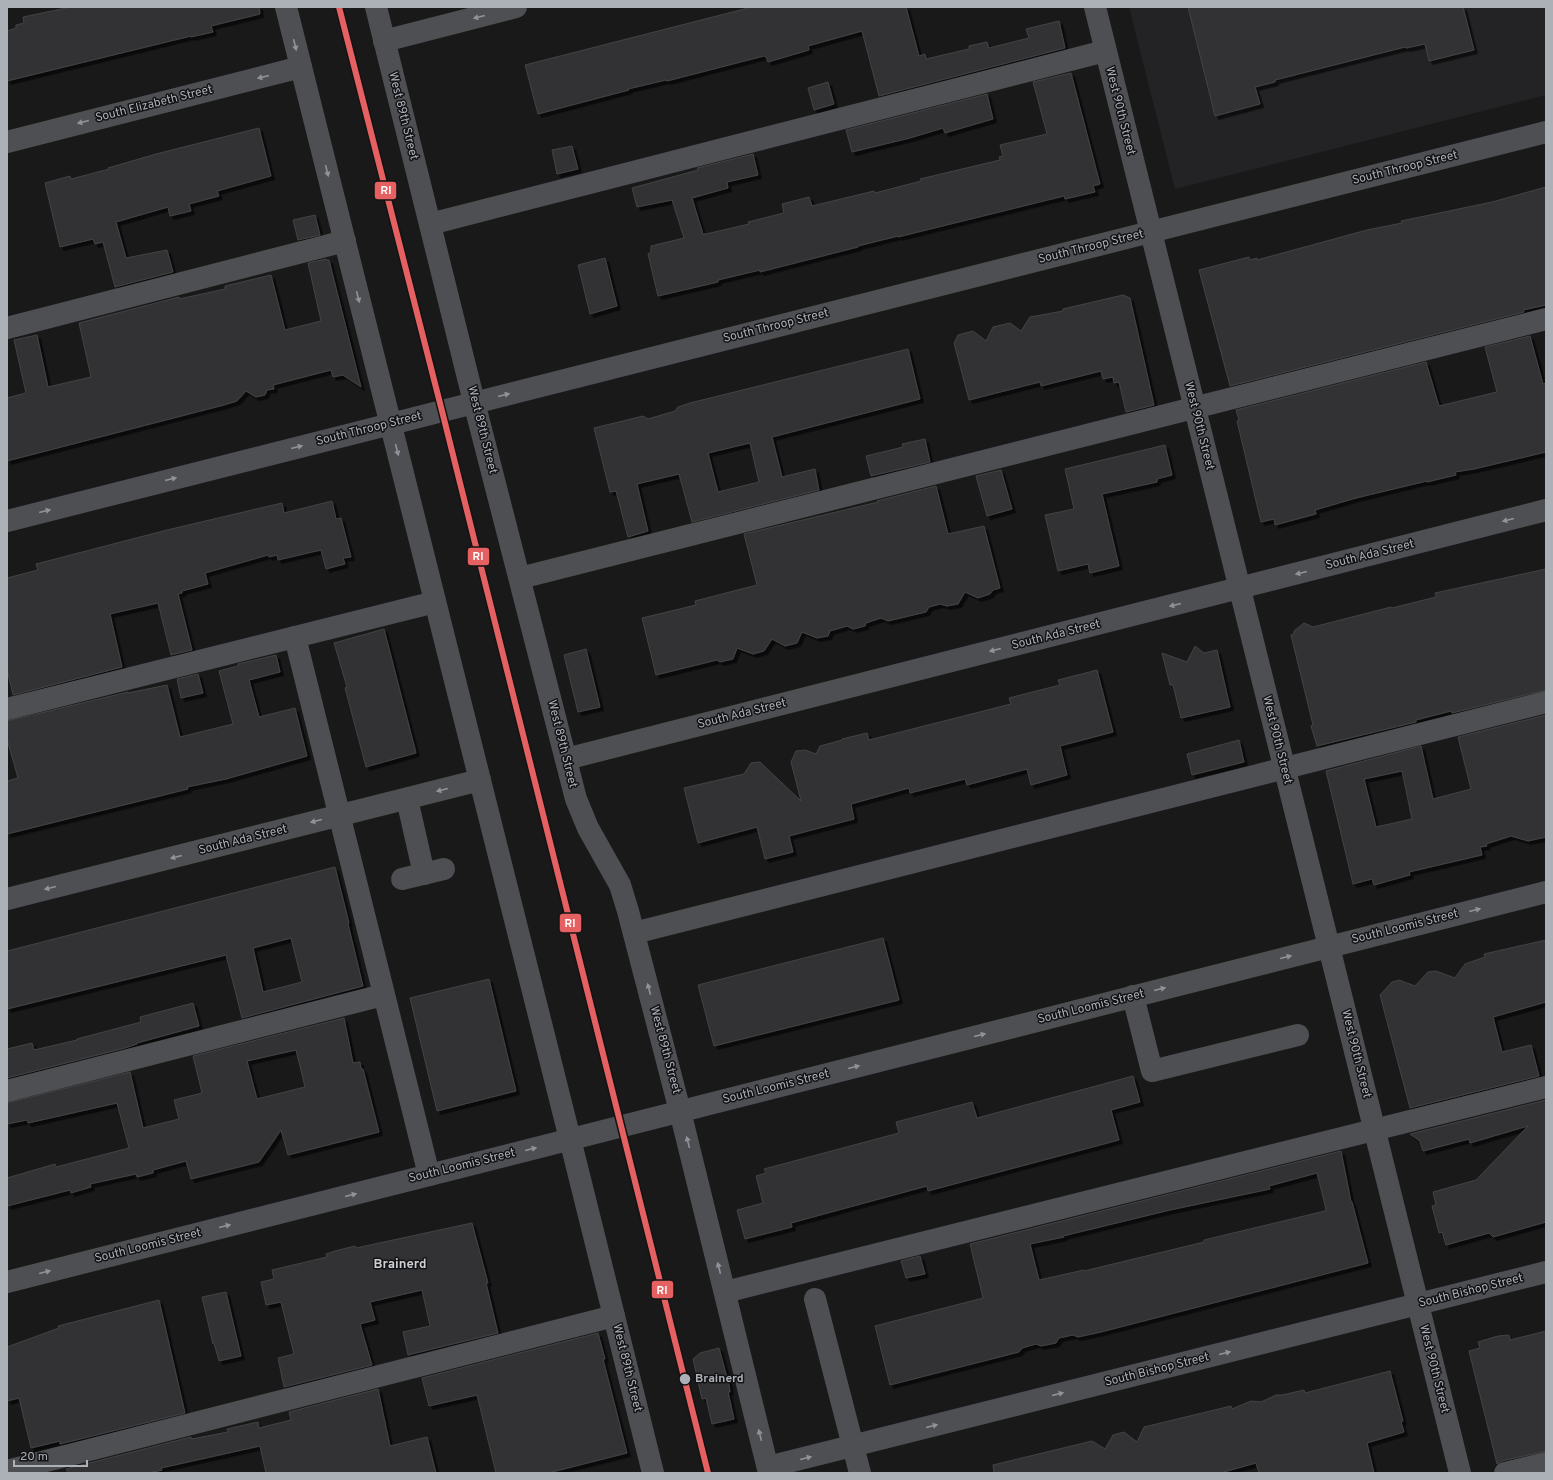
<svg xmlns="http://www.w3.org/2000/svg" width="1553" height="1480" viewBox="0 0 1553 1480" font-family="Overpass,sans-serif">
<defs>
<filter id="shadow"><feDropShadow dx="3.5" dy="3.5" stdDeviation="0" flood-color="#0009"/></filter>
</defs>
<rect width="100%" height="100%" fill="#191919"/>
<polygon fill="#232325" points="1129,7 1546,7 1546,95 1175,189"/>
<g fill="#333334" stroke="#424345" fill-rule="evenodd" filter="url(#shadow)">
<polygon points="71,7 259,7 260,14 211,26 213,32 191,37 191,36 7,81 7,31 16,28 16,25 24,23 23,17"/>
<polygon points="752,7 906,7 919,56 925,54 926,59 969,49 969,46 987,42 989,48 1029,38 1026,29 1059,21 1065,48 879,96 862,31 808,46 809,50 768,62 766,57 764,56 667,81 666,80 628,89 629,90 538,114 525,65"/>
<polygon points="1188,7 1463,7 1474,50 1429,61 1425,44 1406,48 1405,47 1275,80 1275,82 1255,87 1260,104 1215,116"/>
<polygon points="1071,73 1100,184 1093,186 1095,192 1065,199 1064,196 898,237 898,236 858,246 858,247 760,272 760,270 718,280 718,282 658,296 648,254 651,252 651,246 684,238 672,200 637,207 632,188 698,170 697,168 753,154 758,175 727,182 728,188 692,198 703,234 706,234 749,224 748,222 784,213 782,204 809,197 812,206 874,191 875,193 921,181 920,179 1000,160 999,157 1003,156 1000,145 1047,134 1033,82"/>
<polygon points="828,82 834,104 814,110 808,88"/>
<polygon points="987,94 993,119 945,133 943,128 910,138 852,152 846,130"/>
<polygon points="259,128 271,176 217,191 219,196 189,204 191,211 170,216 168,207 116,222 126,258 167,250 173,272 115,287 103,242 95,244 93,239 60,247 45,183 70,176 71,179 109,169 108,168 156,154"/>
<polygon points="572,146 578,169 557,174 552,150"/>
<polygon points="1546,187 1546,305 1523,310 1524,312 1230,386 1199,270 1249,257 1250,260 1257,258 1257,260 1367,230 1402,223 1401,221 1492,202"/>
<polygon points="315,215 320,235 298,240 293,220"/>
<polygon points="605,258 617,306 590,314 578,265"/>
<polygon points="326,259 326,260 329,260 361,387 343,375 333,377 331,370 273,385 274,389 267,390 265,395 256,397 246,391 237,401 224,405 7,461 7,398 26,393 14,340 37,335 48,387 91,377 79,323 179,297 179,299 225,289 225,286 271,275 285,330 321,321 308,263"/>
<polygon points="1123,295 1130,298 1154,405 1126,412 1119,382 1114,383 1113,377 1103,379 1101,371 1041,386 1040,382 969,400 954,343 958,335 973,331 986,341 993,327 1010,323 1021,331 1030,317 1063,311 1063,309"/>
<polygon points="1530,336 1543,384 1546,383 1546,452 1474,469 1455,472 1456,475 1427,482 1427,481 1356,498 1315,510 1316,514 1275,525 1274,519 1261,522 1237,421 1239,420 1236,410 1426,362 1439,406 1497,392 1485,347"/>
<path d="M908,349L920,399L772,437L782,477L815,469L819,490L692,522L679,474L637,484L648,531L628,537L616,491L610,492L594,428L643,416L648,419L675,411L678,407L690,403ZM750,443L759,482L718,492L708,453Z"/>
<polygon points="925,439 930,462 871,476 866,456 903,447 902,444"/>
<polygon points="1165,445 1172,475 1157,479 1157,482 1102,494 1119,566 1090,573 1088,564 1058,571 1045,515 1074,509 1065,469"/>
<polygon points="1001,470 1012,509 987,516 976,476"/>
<polygon points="936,486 948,534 984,526 1000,588 993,590 990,594 978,598 965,592 958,604 947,606 940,604 929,607 926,612 888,621 881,618 866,623 865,626 853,629 847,626 830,631 828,636 817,638 802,632 797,643 785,646 772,639 764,651 753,654 737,648 733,659 720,662 717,660 656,675 642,618 696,605 695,601 757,585 744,534 878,502 877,501"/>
<polygon points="332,501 336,519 341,518 351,557 343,558 345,564 326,569 321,550 278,560 277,555 269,557 268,555 205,573 208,584 182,591 182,593 178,594 192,650 171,655 158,603 110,614 122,667 13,695 7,669 7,578 38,570 36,564 167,530 282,503 284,513"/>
<polygon points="1546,569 1546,690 1452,713 1451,711 1416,720 1416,722 1317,746 1311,726 1313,725 1291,635 1294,634 1294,631 1304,623 1313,627 1391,607 1392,608 1436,597 1435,593"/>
<polygon points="384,629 416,753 366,767 345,688 347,687 334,643"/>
<polygon points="1195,646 1204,653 1217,650 1230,707 1181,718 1173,685 1170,685 1162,653 1187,662"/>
<polygon points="586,649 600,707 578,712 564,655"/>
<polygon points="276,655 280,672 249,680 259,717 295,708 307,756 226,779 187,787 188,789 7,834 7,781 18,778 7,739 7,721 128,692 128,693 167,685 180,737 233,724 219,671 238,666 238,664"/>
<polygon points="1097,670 1113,732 1060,746 1067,775 1031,785 1027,769 967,785 965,779 910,793 909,788 851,804 854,819 789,836 793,852 765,859 757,827 698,843 684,788 744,774 751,763 760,762 801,801 791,762 796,751 805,750 816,754 820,746 842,740 842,739 867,733 869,740 1011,704 1009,698 1060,685 1058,680"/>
<polygon points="198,674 203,693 181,698 177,679"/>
<path d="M1546,715V837L1528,841L1511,836L1486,844L1487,846L1480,847L1482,855L1409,872L1410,875L1374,885L1372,879L1353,884L1326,771L1421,746L1433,799L1471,789L1458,737ZM1402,771L1412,819L1376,827L1364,779Z"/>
<polygon points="1239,740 1244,762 1192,775 1187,754"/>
<path d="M335,867L349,923L348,924L363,986L242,1018L226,955L7,1009V951ZM291,938L302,982L263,992L253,948Z"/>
<polygon points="883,938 899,1000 714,1046 698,985"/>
<polygon points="1546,940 1546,1002 1493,1017 1502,1052 1531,1045 1539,1076 1410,1108 1380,995 1392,982 1399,980 1415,986 1428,972 1436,971 1455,978 1465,964 1485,957 1484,954"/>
<polygon points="489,979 516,1091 437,1111 410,998"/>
<polygon points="193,1003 199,1026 137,1043 137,1044 125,1048 7,1078 7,1049 32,1043 34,1050 77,1040 77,1039 141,1022 140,1017"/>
<path d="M344,1018L353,1063L360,1062L361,1069H363L379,1132L288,1155L281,1130L259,1162L191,1179L186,1161L153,1170V1173L137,1177L136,1174L90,1184L91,1187L71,1193L70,1190L7,1206V1178L55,1164L56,1167L129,1148L117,1103L28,1123L27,1120L7,1124V1103L130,1072L143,1128L179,1119L174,1100L202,1093L193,1056ZM296,1050L305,1087L257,1099L247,1061Z"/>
<polygon points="1133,1076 1140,1102 1111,1110 1119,1140 928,1191 927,1186 791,1223 792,1227 745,1239 737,1210 763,1203 756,1176 766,1173 764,1169 899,1133 896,1122 972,1102 977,1118"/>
<polygon points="1546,1100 1546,1222 1493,1237 1489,1233 1446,1245 1442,1232 1439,1233 1432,1206 1436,1205 1433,1192 1476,1180 1528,1126 1470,1143 1469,1139 1423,1151 1420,1141 1410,1134"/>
<path d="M1341,1151L1351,1202H1352L1368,1263L1101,1332L1078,1337L1073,1335L1059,1338L1056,1343L1041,1346L1036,1344L1022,1348L1019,1352L890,1385L875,1326L983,1298L970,1244ZM1317,1173L1326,1209L1325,1211L1204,1240V1242L1084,1271V1270L1039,1280L1030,1244L1064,1237L1063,1236L1170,1210L1270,1189L1269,1186Z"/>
<polygon points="472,1223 488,1283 486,1283 498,1333 408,1355 403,1332 430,1326 422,1290 370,1302 375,1320 360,1324 372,1365 284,1387 278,1358 294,1354 281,1302 266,1305 261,1282 274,1279 272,1270 327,1257 326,1254 335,1251 355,1246 356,1248"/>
<polygon points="920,1256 925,1274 906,1278 901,1261"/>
<polygon points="226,1292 241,1356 219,1361 214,1343 213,1344 202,1297"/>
<polygon points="159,1300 185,1413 60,1444 60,1441 31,1448 19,1398 7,1401 7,1347 59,1328 58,1326"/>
<polygon points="1546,1331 1546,1451 1502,1461 1497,1464 1469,1351 1480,1348 1478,1342 1498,1336 1509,1335 1510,1340"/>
<polygon points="598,1333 605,1359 603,1359 627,1453 548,1473 496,1473 477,1395 429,1406 422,1378"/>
<polygon points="719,1348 729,1385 730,1392 728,1392 734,1419 712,1424 706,1398 702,1399 693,1359 700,1353"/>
<polygon points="1390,1371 1403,1421 1401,1422 1404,1432 1367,1443 1374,1473 1259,1473 1256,1463 1220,1473 994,1473 993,1465 1092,1441 1105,1449 1113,1435 1124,1432 1137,1442 1144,1427 1231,1406 1232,1409 1251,1401 1261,1402 1276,1395 1282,1395 1304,1390 1305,1393"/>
<polygon points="378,1389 390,1446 427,1437 436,1473 266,1473 260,1446 161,1468 162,1470 149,1473 68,1473 66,1469 191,1437 192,1439 228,1432 227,1429 258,1422 259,1428 291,1420 289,1412"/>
</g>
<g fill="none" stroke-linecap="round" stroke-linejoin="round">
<g stroke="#4e4f52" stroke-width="22">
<polyline points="286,7 570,1139 653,1473"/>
<polyline points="376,7 474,402 576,799 588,828 620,885 628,911 680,1111 769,1473"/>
<polyline points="1095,7 1460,1473"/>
<polyline points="384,41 516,7"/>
<polyline points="7,142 301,67"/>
<polyline points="430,224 1105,51"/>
<polyline points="7,328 345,241"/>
<polyline points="7,521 1546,132"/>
<polyline points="520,578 1546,319"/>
<polyline points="295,637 429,1175"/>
<polyline points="7,709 435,602"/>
<polyline points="566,759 1546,510"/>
<polyline points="407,799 424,874"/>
<polyline points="402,879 444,869"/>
<polyline points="7,899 480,780"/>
<polyline points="634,933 1546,702"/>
<polyline points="1133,996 1152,1071 1298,1035"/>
<polyline points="7,1091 383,995"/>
<polyline points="7,1282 1546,892"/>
<polyline points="725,1292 1546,1087"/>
<polyline points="815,1299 860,1473"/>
<polyline points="768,1467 1546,1272"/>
<polyline points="7,1471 614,1316"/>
<polyline points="1505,1473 1546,1463"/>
</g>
<g stroke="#131315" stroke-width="9">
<polyline id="rail-1" points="339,7 442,411 708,1473"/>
</g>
<use href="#rail-1" stroke="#e56161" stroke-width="6"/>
</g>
<defs><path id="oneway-solid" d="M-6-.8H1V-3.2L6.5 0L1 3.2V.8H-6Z"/></defs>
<g fill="#909499">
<use href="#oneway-solid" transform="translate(479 17) rotate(166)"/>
<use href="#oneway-solid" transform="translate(295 45) rotate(76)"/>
<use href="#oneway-solid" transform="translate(263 77) rotate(166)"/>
<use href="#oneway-solid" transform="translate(83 122) rotate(166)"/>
<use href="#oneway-solid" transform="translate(327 171) rotate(76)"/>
<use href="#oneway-solid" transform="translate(358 297) rotate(76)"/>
<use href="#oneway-solid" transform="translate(504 395) rotate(-14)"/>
<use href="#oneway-solid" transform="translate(297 447) rotate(-14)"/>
<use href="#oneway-solid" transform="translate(397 450) rotate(76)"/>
<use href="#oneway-solid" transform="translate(171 479) rotate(-14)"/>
<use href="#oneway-solid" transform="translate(45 511) rotate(-14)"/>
<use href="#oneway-solid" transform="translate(1508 520) rotate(166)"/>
<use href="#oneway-solid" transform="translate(1301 573) rotate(166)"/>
<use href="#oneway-solid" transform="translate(1175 605) rotate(166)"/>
<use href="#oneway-solid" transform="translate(995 650) rotate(166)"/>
<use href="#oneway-solid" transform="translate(442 790) rotate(166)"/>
<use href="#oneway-solid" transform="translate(316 821) rotate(166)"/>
<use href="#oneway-solid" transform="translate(176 857) rotate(166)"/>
<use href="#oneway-solid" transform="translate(50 888) rotate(166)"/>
<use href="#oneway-solid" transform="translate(1475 910) rotate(-14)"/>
<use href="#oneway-solid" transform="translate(1286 957) rotate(-14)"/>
<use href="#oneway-solid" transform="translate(649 989) rotate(-105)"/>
<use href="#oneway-solid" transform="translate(1160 989) rotate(-14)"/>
<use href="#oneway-solid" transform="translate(980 1035) rotate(-14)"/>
<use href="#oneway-solid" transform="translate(854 1067) rotate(-14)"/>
<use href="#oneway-solid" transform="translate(688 1142) rotate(-104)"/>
<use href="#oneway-solid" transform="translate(531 1149) rotate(-14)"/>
<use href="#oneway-solid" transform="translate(351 1195) rotate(-14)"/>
<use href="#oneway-solid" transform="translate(225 1226) rotate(-14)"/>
<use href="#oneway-solid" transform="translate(719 1268) rotate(-104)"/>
<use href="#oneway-solid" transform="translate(45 1272) rotate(-14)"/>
<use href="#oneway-solid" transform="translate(1225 1353) rotate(-14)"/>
<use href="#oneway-solid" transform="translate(1058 1394) rotate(-14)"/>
<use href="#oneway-solid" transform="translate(932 1426) rotate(-14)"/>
<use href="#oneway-solid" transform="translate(760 1435) rotate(-104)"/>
<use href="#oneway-solid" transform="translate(806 1458) rotate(-14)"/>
</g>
<circle fill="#acb1b8" stroke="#131315" stroke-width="1.5" cx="685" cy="1379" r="6"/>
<g text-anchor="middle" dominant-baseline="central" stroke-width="3" stroke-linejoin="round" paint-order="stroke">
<g font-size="12" fill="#acb1b8" stroke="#131315">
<text transform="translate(154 104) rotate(-14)">South Elizabeth Street</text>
<text transform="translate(1120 111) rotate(76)">West 90th Street</text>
<text transform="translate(403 116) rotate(76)">West 89th Street</text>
<text transform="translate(1405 168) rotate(-14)">South Throop Street</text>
<text transform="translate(1091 247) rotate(-14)">South Throop Street</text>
<text transform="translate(776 326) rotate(-14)">South Throop Street</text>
<text transform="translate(1199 426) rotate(76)">West 90th Street</text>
<text transform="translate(369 429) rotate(-14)">South Throop Street</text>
<text transform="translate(482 430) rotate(76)">West 89th Street</text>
<text transform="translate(1370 555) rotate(-14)">South Ada Street</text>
<text transform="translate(1056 635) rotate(-14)">South Ada Street</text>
<text transform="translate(742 714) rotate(-14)">South Ada Street</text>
<text transform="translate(1277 740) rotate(76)">West 90th Street</text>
<text transform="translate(562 744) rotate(76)">West 89th Street</text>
<text transform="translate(243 840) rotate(-14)">South Ada Street</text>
<text transform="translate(1405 927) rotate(-14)">South Loomis Street</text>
<text transform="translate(1091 1007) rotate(-14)">South Loomis Street</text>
<text transform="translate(665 1050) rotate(75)">West 89th Street</text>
<text transform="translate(1356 1054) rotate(76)">West 90th Street</text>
<text transform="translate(776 1087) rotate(-14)">South Loomis Street</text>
<text transform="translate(462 1166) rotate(-14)">South Loomis Street</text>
<text transform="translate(148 1246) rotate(-14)">South Loomis Street</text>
<text transform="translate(1471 1291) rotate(-14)">South Bishop Street</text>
<text transform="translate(627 1368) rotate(76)">West 89th Street</text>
<text transform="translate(1434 1369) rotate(76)">West 90th Street</text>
<text transform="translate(1157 1370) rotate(-14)">South Bishop Street</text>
</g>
<g font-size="12" font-weight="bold" fill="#acb1b8" stroke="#131315" text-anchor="start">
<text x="695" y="1379">Brainerd</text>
</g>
<g font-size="13" font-weight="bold" fill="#ccd0d5" stroke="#131315">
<text x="400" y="1265">Brainerd</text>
</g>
</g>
<g stroke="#131315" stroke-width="1.5">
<rect x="374" y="181" width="23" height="19" rx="4" fill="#e56161"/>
<rect x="467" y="547" width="23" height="19" rx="4" fill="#e56161"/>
<rect x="559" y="913" width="23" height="20" rx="4" fill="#e56161"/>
<rect x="651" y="1280" width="23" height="19" rx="4" fill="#e56161"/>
</g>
<g font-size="11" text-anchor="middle" font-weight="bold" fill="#fff">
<text x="386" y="194">RI</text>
<text x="478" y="560">RI</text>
<text x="570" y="927">RI</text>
<text x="662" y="1294">RI</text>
</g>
<rect width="1553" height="1480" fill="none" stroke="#acb1b8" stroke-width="16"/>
<path d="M14 1460v6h73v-6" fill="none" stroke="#acb1b8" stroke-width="2"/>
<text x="20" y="1460" font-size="12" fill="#acb1b8" stroke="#131315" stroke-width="3" paint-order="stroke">20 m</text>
</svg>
